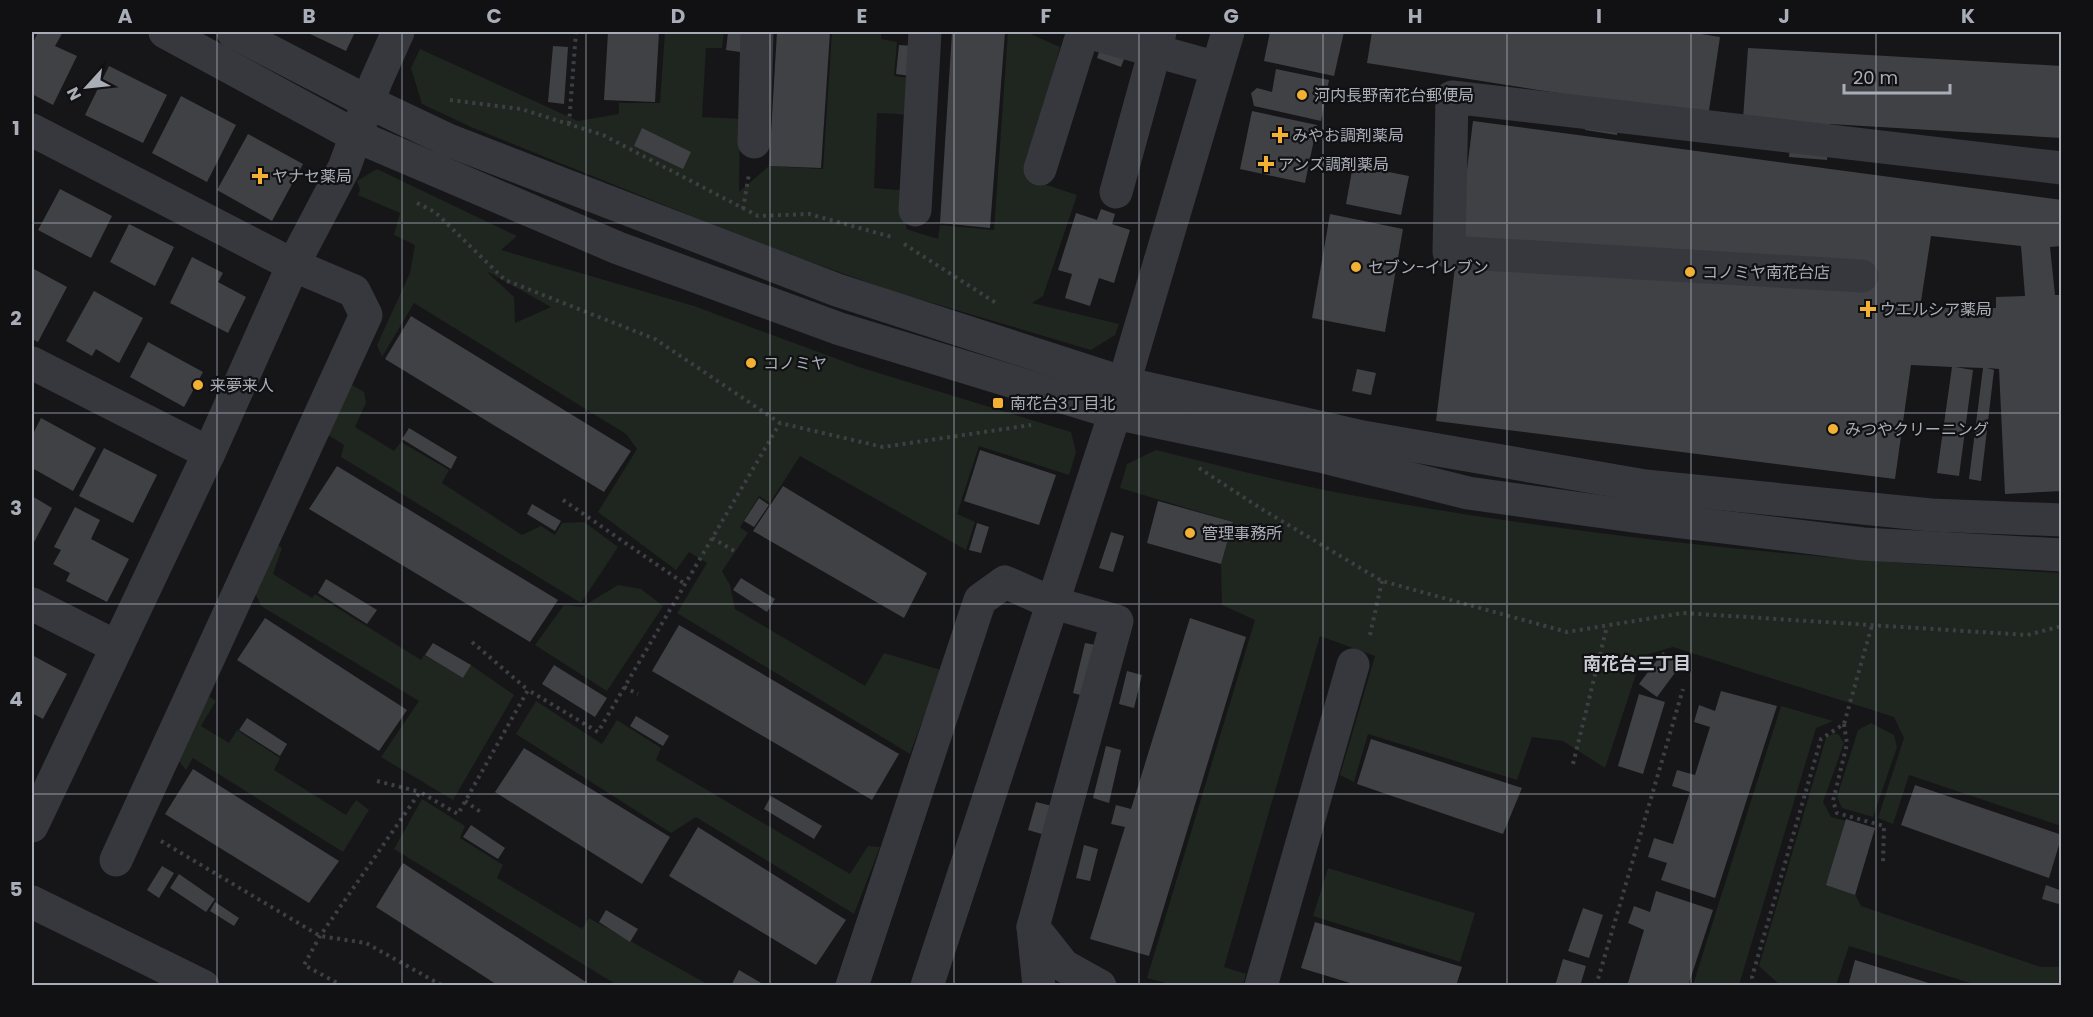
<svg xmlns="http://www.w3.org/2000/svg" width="2093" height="1017" viewBox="0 0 2093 1017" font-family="Poppins,'Noto Sans JP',sans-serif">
<rect width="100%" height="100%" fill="#161618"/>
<g fill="#1e261f" fill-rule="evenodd">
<polygon points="665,32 724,32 722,48 706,48 702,117 740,119 739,192 769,166 823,169 832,32 881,32 881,39 897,42 894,76 917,79 914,115 877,113 874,188 909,191 906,229 938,239 940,225 994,230 1008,32 1026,32 1060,47 1026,178 1077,195 1043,296 1032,303 1119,324 1115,335 1091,350 892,291 758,243 471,127 422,104 411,68 420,49 578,121 619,114 619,103 660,103"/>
<path d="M377,169L517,236L501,250L694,306L859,367L1071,432L1076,452L1069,475L979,446L957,514L975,522L966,550L800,456L770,503L759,496L740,527L748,533L722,571L730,585L735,609L865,686L884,653L941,670L910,754L677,613L707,563L689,552L676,570L598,512L637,449L626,434L414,303L382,357L377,345L410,273L415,245L394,235L400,213L358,195L360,190L357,181ZM487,272H488L551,307L515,323L514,297Z"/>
<polygon points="345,381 364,392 366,403 355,427 394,451 401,442 449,470 442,483 522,535 541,526 555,535 562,523 584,522 618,547 581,603 341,457 344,445 325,433"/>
<path d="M1156,450C1217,465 1278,481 1340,493C1577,537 1821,560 2061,573V826L1909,775L1893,824L1878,818L1904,738L1894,717L1673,647L1642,656L1605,768L1563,741L1532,737L1517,780L1368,734L1354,782L1340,775L1375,656L1320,636L1224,967L1246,974L1243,985H1173L1147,978L1255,620L1222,605L1221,564L1233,522L1120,488L1127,464Z"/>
<polygon points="273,542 282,548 273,574 312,598 315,594 421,660 424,655 463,678 471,665 514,695 453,800 381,757 419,701 261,606 252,586"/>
<polygon points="618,585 641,589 663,606 607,691 535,645 564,605 582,607"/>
<polygon points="204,693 216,701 201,726 229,743 237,730 280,758 274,770 346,815 356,800 369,810 343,852 193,758 186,770 178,760"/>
<polygon points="536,701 602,744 617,720 661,748 656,760 850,874 868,846 880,847 854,914 696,817 671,833 516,734"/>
<polygon points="1781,706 1833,721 1816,728 1739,985 1693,985"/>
<polygon points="1871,723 1894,735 1897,747 1873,817 1842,808 1837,797 1858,730"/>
<polygon points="1834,733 1839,735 1844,743 1823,802 1831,817 1875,828 1855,894 1861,906 2041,967 2061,967 2061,985 1977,985 1849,946 1836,985 1780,985 1759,966 1826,738"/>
<polygon points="422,799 465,826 460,838 503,865 497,878 582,929 589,918 709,985 617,985 394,849"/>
<polygon points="1328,868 1475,913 1460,962 1313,916"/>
</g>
<g fill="#404145" fill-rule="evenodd">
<polygon points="38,32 63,32 55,46 77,56 53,105 32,94 32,45"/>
<polygon points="306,32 355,32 346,51"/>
<polygon points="608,32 659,32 655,102 604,100"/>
<polygon points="728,32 742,32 740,52 726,50"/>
<polygon points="777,32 830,32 821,168 769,166"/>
<polygon points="952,32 1005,32 990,228 940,223"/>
<polygon points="1270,32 1344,32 1334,76 1264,61"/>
<polygon points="1372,32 1689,32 1720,37 1708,117 1622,103 1617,135 1585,130 1590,98 1367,63"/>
<polygon points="899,45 913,46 910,76 896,74"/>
<polygon points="553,46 568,47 564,104 548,102"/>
<polygon points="1101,46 1126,54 1121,67 1097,58"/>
<polygon points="1748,48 2062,66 2062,138 1830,124 1827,160 1789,157 1792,122 1743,119"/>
<polygon points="109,66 167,95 143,143 85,115"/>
<polygon points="1276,69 1329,80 1321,121 1254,106 1251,93 1257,88 1272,92"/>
<polygon points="181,96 236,125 207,182 152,153"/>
<polygon points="1252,111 1317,125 1305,183 1240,169"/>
<path d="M1473,121L2062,200V246L2050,247L2055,295H2062V491L2005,494L1999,369L1987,368L1994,370L1981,481L1969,479L1983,368L1955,367L1973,370L1959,476L1937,473L1952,367L1911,365L1895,479L1436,421ZM1931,236L2021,246L2025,296L1996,297V308H1920Z"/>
<polygon points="642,128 691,152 683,169 634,146"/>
<polygon points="248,134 303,164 272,221 217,190"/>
<polygon points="1353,165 1409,176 1401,215 1346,204"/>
<polygon points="60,189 112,216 91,258 38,230"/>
<polygon points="1101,209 1115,214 1112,224 1130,230 1114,283 1099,278 1090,306 1065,298 1072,274 1058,270 1076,213 1097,220"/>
<polygon points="1330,214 1403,229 1385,332 1312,318"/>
<polygon points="129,224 174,247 155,286 110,262"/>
<polygon points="192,257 223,273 218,282 246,297 228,333 170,303"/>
<polygon points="32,268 67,287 38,342 32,339"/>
<polygon points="94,291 143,318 119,363 96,349 92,356 66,341"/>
<polygon points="411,316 631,451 604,492 385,359"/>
<polygon points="148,342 203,372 184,407 130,377"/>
<polygon points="1357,369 1376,373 1371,395 1352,391"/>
<polygon points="41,418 96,448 73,491 32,468 32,436"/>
<polygon points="409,428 457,457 451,469 402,439"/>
<polygon points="104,448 157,475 133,523 79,496"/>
<polygon points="980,450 1056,475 1039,525 964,501"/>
<polygon points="337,466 558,600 530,642 309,509"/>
<polygon points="783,486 927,573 904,618 753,531"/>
<polygon points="32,496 52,508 32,546"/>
<polygon points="759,498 769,505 754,527 744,521"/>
<polygon points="1158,501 1233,522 1221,564 1147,543"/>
<polygon points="532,504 561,521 555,531 527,514"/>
<polygon points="75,507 100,520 91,539 129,559 107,602 66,581 70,573 53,564 61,550 54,547"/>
<polygon points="977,523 989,527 981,553 969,550"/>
<polygon points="1111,532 1124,536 1113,572 1099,568"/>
<polygon points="741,578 775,599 767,612 733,590"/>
<polygon points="326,579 377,610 367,624 318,593"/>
<polygon points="265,618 407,710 379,751 237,660"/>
<polygon points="1190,618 1246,637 1149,956 1090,939 1125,827 1111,824 1116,805 1131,809"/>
<polygon points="679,625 899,754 872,800 652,671"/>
<polygon points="433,643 471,665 463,678 425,655"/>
<polygon points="1085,643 1101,646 1088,697 1073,693"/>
<polygon points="1663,652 1680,666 1657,697 1639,684"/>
<polygon points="32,655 67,674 43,719 32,713"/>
<polygon points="554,665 607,698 595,717 542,684"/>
<polygon points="1127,671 1142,675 1134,708 1119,704"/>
<polygon points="1721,691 1777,706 1715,898 1661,880 1667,863 1648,857 1654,838 1673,844 1690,792 1672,786 1677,770 1695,775 1710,727 1694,722 1699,705 1715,711"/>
<polygon points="1639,694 1665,702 1643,774 1618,766"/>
<polygon points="636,716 669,736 663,746 630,726"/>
<polygon points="247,718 287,744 280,756 239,730"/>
<polygon points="1371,739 1522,788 1503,834 1357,784"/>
<polygon points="1106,746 1121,750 1109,803 1093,798"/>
<polygon points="524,748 670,837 642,884 495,792"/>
<polygon points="193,769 339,861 309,903 165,814"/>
<polygon points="1915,785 2062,835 2049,878 1901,825"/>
<polygon points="771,796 822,826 814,839 764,809"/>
<polygon points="1036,802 1052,806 1045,835 1028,830"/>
<polygon points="1846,819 1875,828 1855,895 1826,885"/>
<polygon points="471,825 505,848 498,859 463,837"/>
<polygon points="698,827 846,920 816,965 669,876"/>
<polygon points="1084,845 1098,849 1090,881 1076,878"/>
<polygon points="403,863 592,986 499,986 376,907"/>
<polygon points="162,866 174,873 159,898 147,890"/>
<polygon points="179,874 215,899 206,912 170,888"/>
<polygon points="2046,885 2062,891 2062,905 2042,899"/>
<polygon points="1656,891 1713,910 1688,986 1627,986 1644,930 1628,923 1634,906 1650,912"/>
<polygon points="215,902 239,918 234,926 210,911"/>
<polygon points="1583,908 1603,915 1589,958 1568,951"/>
<polygon points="606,910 638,929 630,942 599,922"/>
<polygon points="1315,922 1462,967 1456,986 1360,986 1301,968"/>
<polygon points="1563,959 1586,966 1580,986 1555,986"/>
<polygon points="1855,960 1935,985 1935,986 1848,986"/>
<polygon points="739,970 766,986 731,986"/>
</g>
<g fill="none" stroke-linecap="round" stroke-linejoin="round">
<g stroke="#3d3f44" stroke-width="4" stroke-dasharray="3 4.5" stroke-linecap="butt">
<polyline points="450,100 521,109 603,135 758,216 809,214 892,237"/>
<polyline points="569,124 576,32"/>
<polyline points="417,203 435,212 505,280 655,339 780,423 883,447 1031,425"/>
<polyline points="743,209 749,174"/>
<polyline points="904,244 996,303"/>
<polyline points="1199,468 1260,508 1382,581 1567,632 1683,613 2027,635 2062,626"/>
<polyline points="563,500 685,584"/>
<polyline points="712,538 736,552"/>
<polyline points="1370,635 1382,581"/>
<polyline points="472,642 528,690"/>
<polyline points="624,687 638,694"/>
<polyline points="1844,724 1847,744 1833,801 1837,813 1884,826 1883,864"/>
<polyline points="1573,764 1607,626"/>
<polyline points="377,781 420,792"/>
<polyline points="465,801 482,813"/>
<polyline points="161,841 320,936 366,943 443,986"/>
<polyline points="343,986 304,965 320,936 420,792 458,814 528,690 598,732 780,423"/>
<polyline points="1596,986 1683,689"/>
<polyline points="1754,986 1752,977 1821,739 1844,724 1872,625"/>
</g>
<g stroke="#37383d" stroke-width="33">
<polyline points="165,32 356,136 618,248 840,329 1115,413 1320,456 1468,493 1640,517 1863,544 2062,555"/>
<polyline points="233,32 368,102 448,140 837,290 1124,383 1363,437 1645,486 1931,515 2062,520"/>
<polyline points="1087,32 1217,68"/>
<polyline points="32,130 293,265 354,291 366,315 116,860"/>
<polyline points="754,142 757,32"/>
<polyline points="1040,169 1083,32"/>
<polyline points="1116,192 1160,32"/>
<polyline points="915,210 925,32"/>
<polyline points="1862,276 1449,252 1452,97 2062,168"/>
<polyline points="32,363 209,453"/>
<polyline points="32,604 117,647"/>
<polyline points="32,826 209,453 293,265 344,168 376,81 398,32"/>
<polyline points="32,902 203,986"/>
<polyline points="1033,927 1064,966 1100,986"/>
<polyline points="852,986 980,600 1005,582 1050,602 1117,621 1033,927 1039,986"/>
<polyline points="927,986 1115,413 1228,32"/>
<polyline points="1261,986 1353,665"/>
</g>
</g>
<path fill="none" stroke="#a8adb8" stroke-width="1.5" stroke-opacity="0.55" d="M217,32V986M402,32V986M586,32V986M770,32V986M954,32V986M1139,32V986M1323,32V986M1507,32V986M1691,32V986M1876,32V986M32,223H2062M32,413H2062M32,604H2062M32,794H2062"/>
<g fill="#f2b134" stroke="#111113" stroke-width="2">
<circle cx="1302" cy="95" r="6"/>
<path d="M1277 126h6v6h6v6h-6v6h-6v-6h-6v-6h6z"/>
<path d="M1263 155h6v6h6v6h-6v6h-6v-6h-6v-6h6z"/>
<path d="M257 167h6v6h6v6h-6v6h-6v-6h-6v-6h6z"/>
<circle cx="1356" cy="267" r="6"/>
<circle cx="1690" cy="272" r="6"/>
<path d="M1865 300h6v6h6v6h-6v6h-6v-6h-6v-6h6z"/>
<circle cx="751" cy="363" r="6"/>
<circle cx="198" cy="385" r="6"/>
<rect x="992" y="397" width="12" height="12" rx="3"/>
<circle cx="1833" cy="429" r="6"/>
<circle cx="1190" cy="533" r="6"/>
</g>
<g text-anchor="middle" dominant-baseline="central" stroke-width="4.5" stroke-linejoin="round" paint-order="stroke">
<g font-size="16" fill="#a8adb8" stroke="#111113" text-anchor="start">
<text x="1314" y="95">河内長野南花台郵便局</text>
<text x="1292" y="135">みやお調剤薬局</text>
<text x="1278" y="164">アンズ調剤薬局</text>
<text x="272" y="176">ヤナセ薬局</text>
<text x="1368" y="267">セブン-イレブン</text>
<text x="1702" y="272">コノミヤ南花台店</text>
<text x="1880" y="309">ウエルシア薬局</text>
<text x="763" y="363">コノミヤ</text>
<text x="210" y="385">来夢来人</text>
<text x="1010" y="403">南花台3丁目北</text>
<text x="1845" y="429">みつやクリーニング</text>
<text x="1202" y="533">管理事務所</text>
</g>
<g font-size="18" font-weight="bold" fill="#c9ccd4" stroke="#111113">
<text x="1637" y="663">南花台三丁目</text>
</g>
</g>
<rect width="2093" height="1017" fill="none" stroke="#111113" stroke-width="66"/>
<g transform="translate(87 87) rotate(243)" stroke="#111113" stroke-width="4.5" paint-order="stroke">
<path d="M0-4.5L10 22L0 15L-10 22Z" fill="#a8adb8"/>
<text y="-9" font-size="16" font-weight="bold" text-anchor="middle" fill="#a8adb8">N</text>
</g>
<path d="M1844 84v9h106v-9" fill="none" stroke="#a8adb8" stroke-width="3"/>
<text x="1853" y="84" font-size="18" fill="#a8adb8" stroke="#111113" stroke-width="4.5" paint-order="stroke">20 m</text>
<rect x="33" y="33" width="2027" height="951" fill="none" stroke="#a8adb8" stroke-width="2"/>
<g font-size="20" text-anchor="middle" font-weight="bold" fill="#a8adb8">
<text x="125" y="23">A</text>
<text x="309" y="23">B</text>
<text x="494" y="23">C</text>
<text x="678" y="23">D</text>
<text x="862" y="23">E</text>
<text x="1046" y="23">F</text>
<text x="1231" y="23">G</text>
<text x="1415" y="23">H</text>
<text x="1599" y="23">I</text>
<text x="1784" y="23">J</text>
<text x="1968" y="23">K</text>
<text x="16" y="135">1</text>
<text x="16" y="325">2</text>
<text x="16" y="515">3</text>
<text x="16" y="706">4</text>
<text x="16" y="896">5</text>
</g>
</svg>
